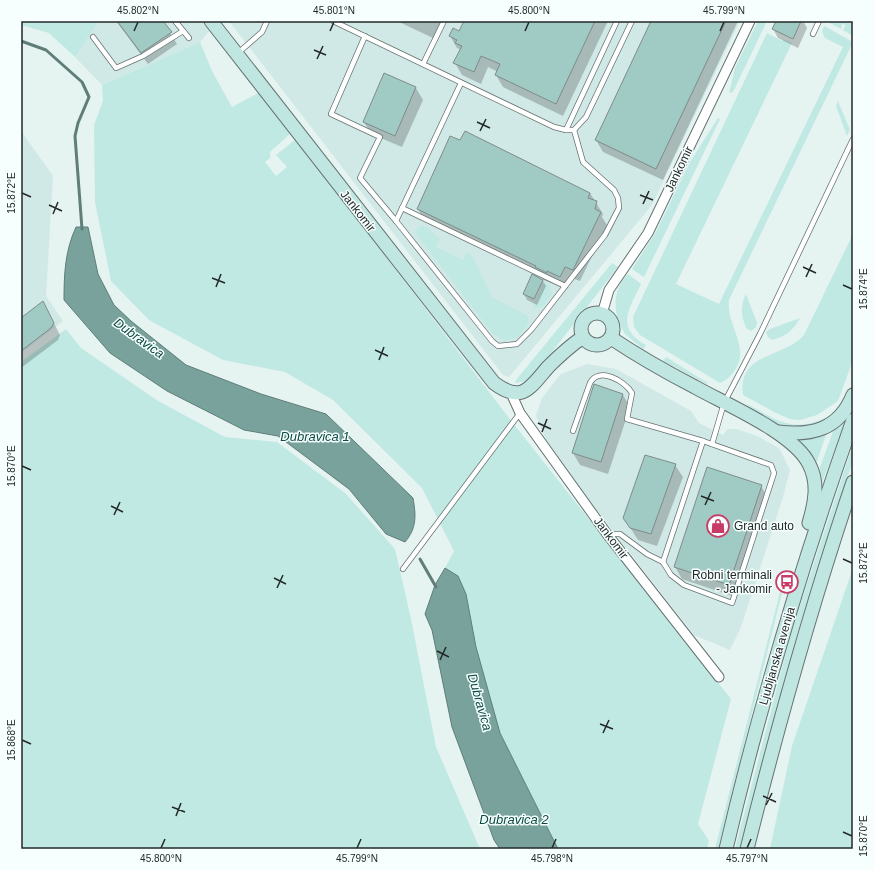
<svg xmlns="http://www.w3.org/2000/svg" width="874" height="870" viewBox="0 0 874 870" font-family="Arial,sans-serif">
<rect width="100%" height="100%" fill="#e5f3f1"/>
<g fill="#d1e9e6">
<polygon points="99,21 204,21 211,29 200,42 102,85 75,57"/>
<polygon points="229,21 740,21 652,205 509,377 503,375"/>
<polygon points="21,131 53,176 46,296 63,321 21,353"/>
<polygon points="587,364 616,369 691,411 699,423 723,435 728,429 736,429 757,436 779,448 790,470 783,497 741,627 730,650 694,635 551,452 536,416 542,398 561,374"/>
</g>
<g fill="#c1e9e4">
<polygon points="21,21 99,21 75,57 49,33 21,25"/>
<polygon points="758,21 767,21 733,92 729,93 735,68"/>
<polygon points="826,21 849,21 853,25 853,36 843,30 846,25 842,24 841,29"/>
<path d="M824,26L853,42L729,300C727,319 738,332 740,350C742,363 732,378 720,383L640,335L634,327L633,317L767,33L782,41L783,39L792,43L676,284L719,304L843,47L825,38L822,31Z"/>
<polygon points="200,42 212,71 232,107 260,92 291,133 270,152 270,158 265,162 276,176 287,167 276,155 296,139 509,418 731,699 698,824 709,841 707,849 558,849 500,733 476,647 466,594 458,576 445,568 454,551 422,488 333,400 285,372 223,360 149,320 111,281 95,202 94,125 103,101 102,85"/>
<polygon points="838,101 850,130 847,136 836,106"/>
<polygon points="718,118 720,119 644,277 632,269 656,232 690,162"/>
<polygon points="423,225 429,228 440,239 436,247 463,260 467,253 472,255 492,297 527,315 529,323 518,337 505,341 493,334 416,234 417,228"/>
<path d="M853,234V360L838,401L817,415L800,420L790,419L776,413L743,395C737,352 785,358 804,335Z"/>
<polygon points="612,263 618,267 534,375 526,381 515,383 516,380"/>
<path d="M628,274L641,284C629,309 615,328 646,345L643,349L625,334L618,321L620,319H618C613,303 616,285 628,274Z"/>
<polygon points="544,283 549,285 552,294 543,307 533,308"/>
<path d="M746,294L757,323L756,327L751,331L746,328C741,315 740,306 746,294Z"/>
<path d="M800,318C793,331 786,336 772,340L768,337L766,332L770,329Z"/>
<polygon points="66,329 81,348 158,401 225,437 277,442 345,493 395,549 411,619 436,747 480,849 21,849 21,362"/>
<polygon points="666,357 708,383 707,384 663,361"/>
<path d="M747,404C779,421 793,434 829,416L831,418C824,421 816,426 808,428C791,432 757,419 747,404Z"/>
<polygon points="845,418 846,420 821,485 818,473 835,426"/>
<polygon points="827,432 816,464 798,438"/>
<polygon points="853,444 853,461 798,631 740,849 735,849 792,630"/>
<polygon points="853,568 853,849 770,849 792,746"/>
<polygon points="783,589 718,849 715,849 780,592"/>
</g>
<g fill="#79a29c" stroke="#5f7e79">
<path d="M76,227H88L98,274L114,305L131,321L186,365L261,394L326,414L413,498C416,515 417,528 405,542L386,534L349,489L278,436L244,430L167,391L110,353L64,300C64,274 65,251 76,227Z"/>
<polygon points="445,568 458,576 466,594 476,647 500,733 558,849 500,849 494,840 452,727 432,630 425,614 435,585"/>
</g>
<g fill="#0003">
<polygon points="116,21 162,21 177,44 148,64"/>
<polygon points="397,21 444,21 435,39"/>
<polygon points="465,21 608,21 563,116 503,87 496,75 498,72 488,67 481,84 462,75 455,63 461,50 457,48 450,36 459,33"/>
<polygon points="652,21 738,21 663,180 603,152 596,140"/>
<polygon points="777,21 803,21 807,28 798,48 778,38 773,29"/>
<polygon points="385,74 416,88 423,100 402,147 371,134 364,122"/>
<polygon points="590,193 603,214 602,217 607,225 580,281 572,278 567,289 543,280 542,277 425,221 418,209"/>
<polygon points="543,281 546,286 537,305 527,300 524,294"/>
<polygon points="43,302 60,335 58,340 21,368 21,319"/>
<polygon points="623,395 630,407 608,474 580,465 573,453"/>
<polygon points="675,465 683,477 657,546 638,540 624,518"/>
<polygon points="761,486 768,498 735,597 682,579 675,567"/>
</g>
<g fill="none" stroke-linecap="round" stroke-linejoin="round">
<g stroke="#5f7e79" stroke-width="3">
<polyline points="21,41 46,50 82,82 89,97 78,123 75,136 82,229"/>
<polyline points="420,559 436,587"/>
</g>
</g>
<g fill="#a0cac4" stroke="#7f8c8a">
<polygon points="117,21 163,21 172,32 141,53"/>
<polygon points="464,21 595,21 556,104 495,75 500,64 481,56 474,72 453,63 462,46 455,43 457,40 449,36 453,28 459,31"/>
<polygon points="651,21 726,21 656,169 595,140"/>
<polygon points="776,21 801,21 793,39 772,29"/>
<polygon points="384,73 416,87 395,136 363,122"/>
<polygon points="465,131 590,193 588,198 597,201 595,209 601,212 573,270 565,267 560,277 547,271 547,273 535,267 536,266 417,209 450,136 460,140"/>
<polygon points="532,274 543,280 534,299 523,294"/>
<polygon points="43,301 54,323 51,328 21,351 21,318"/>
<polygon points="594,384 623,394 601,462 572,453"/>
<polygon points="645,455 676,464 651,534 630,528 623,518"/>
<polygon points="707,467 762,485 729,585 674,567"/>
</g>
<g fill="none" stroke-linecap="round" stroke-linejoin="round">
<g stroke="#667371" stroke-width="6">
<g id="lane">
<polyline points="175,21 189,38"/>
<polyline points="333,21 554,127 566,130 574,130 586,117 632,21"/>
<polyline points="813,34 819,21"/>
<polyline points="365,36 331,114 380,137 360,178 396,221"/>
<polyline points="93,37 116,68 143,56 183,31"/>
<polyline points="238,53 262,32 267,21"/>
<polyline points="423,64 444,21"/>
<polyline points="461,83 396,221 492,341 498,346 517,344 531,330 605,235 619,208 618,198 614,190 583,162 574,130"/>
<polyline points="566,130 617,21"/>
<polyline points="402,208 565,286"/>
<path d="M573,431L590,383C599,366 625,381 632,393L627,419L703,441L771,465L774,473L732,603L684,585L671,575L663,562"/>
<polyline points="712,444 724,403 760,334 853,139"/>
<polyline points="607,534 620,534 647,554 663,562 703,441"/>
<polyline points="403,569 520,413"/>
</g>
</g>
<g stroke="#667371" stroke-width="11">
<g id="street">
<polyline points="602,314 609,290 648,233 750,21"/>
<polyline points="511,393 520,413 607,534 719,677"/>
</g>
</g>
<g stroke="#667371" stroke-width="15">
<g id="secondary">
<path d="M211,21L494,383C522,404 530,388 548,367C559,356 570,346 583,337"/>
<circle cx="597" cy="329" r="16"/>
<path d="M611,338C638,356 666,372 695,387C725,404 794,433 809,464C819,483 815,503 809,523"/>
<path d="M778,432C811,436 839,430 853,395"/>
<path d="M726,849C760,704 803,561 853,420"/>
<path d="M747,849C778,725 812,603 853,482"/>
</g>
</g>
<use href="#lane" stroke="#fff" stroke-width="4.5"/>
<use href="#street" stroke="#fff" stroke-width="9"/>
<use href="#secondary" stroke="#c0e6e2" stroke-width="13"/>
</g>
<path fill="none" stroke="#232928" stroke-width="1.5" d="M134,31L138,22M330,31L334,22M525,31L529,22M720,31L724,22M314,50L326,55M317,59L323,46M477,122L490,128M480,131L486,119M22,193L31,197M640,195L653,200M643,204L649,191M49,205L62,211M53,214L58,202M803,267L816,273M806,277L812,264M212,278L225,283M843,285L852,289M216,287L221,274M375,350L388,356M379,360L384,347M538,423L551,429M542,432L547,419M22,466L31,470M701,496L714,501M705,505L711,492M111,506L123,512M114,515L120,502M843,559L852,563M274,578L286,584M277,588L283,575M437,651L449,657M440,660L446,647M600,724L613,729M603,733L609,720M22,740L31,744M763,796L776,802M766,805L772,793M172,807L185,812M176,816L181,803M843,832L852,836M161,848L165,839M357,848L361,839M552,848L556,839M747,848L751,839"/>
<defs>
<g id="shop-ring" transform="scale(1.15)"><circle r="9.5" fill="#f6fffe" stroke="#c93b67" stroke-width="1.5"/><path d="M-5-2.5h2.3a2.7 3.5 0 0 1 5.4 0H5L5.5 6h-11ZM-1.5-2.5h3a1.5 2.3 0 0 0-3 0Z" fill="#c93b67"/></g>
<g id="bus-ring" transform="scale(1.15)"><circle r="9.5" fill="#f6fffe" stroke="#c93b67" stroke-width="1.5"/><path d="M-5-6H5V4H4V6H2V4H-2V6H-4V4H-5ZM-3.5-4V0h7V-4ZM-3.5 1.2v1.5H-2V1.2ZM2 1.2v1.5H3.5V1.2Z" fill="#c93b67"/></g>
</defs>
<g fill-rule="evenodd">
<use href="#shop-ring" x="718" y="526"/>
<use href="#bus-ring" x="787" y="582"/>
</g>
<g text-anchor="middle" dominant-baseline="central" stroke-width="3" stroke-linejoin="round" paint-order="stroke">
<g font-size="12" fill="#232928" stroke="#f6fffe">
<text transform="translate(679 169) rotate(-64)">Jankomir</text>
<text transform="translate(358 211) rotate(52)">Jankomir</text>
<text transform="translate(611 538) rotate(53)">Jankomir</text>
<text transform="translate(777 656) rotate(-74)">Ljubljanska avenija</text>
</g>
<g font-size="12" fill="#232928" stroke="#f6fffe" text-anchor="start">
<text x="734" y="526">Grand auto</text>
<text x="772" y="575" text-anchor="end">Robni terminali<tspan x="772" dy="14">- Jankomir</tspan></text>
</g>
<g font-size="13" font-style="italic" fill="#0c4a45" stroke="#f6fffe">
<text transform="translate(139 338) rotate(36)">Dubravica</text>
<text x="315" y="436">Dubravica 1</text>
<text transform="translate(480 702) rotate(74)">Dubravica</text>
<text x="514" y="819">Dubravica 2</text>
</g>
</g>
<rect width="874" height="870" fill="none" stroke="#f6fffe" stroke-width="44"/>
<rect x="22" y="22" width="830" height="826" fill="none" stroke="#232928" stroke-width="1.5"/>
<g font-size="10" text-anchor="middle" fill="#232928">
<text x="138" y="14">45.802°N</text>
<text x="334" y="14">45.801°N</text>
<text x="529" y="14">45.800°N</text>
<text x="724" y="14">45.799°N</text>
<text transform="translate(11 193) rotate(-90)" y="4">15.872°E</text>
<text transform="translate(863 289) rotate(-90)" y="4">15.874°E</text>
<text transform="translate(11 466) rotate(-90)" y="4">15.870°E</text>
<text transform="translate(863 563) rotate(-90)" y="4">15.872°E</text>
<text transform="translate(11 740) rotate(-90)" y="4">15.868°E</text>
<text transform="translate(863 836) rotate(-90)" y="4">15.870°E</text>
<text x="161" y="862">45.800°N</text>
<text x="357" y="862">45.799°N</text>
<text x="552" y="862">45.798°N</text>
<text x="747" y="862">45.797°N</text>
</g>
</svg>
